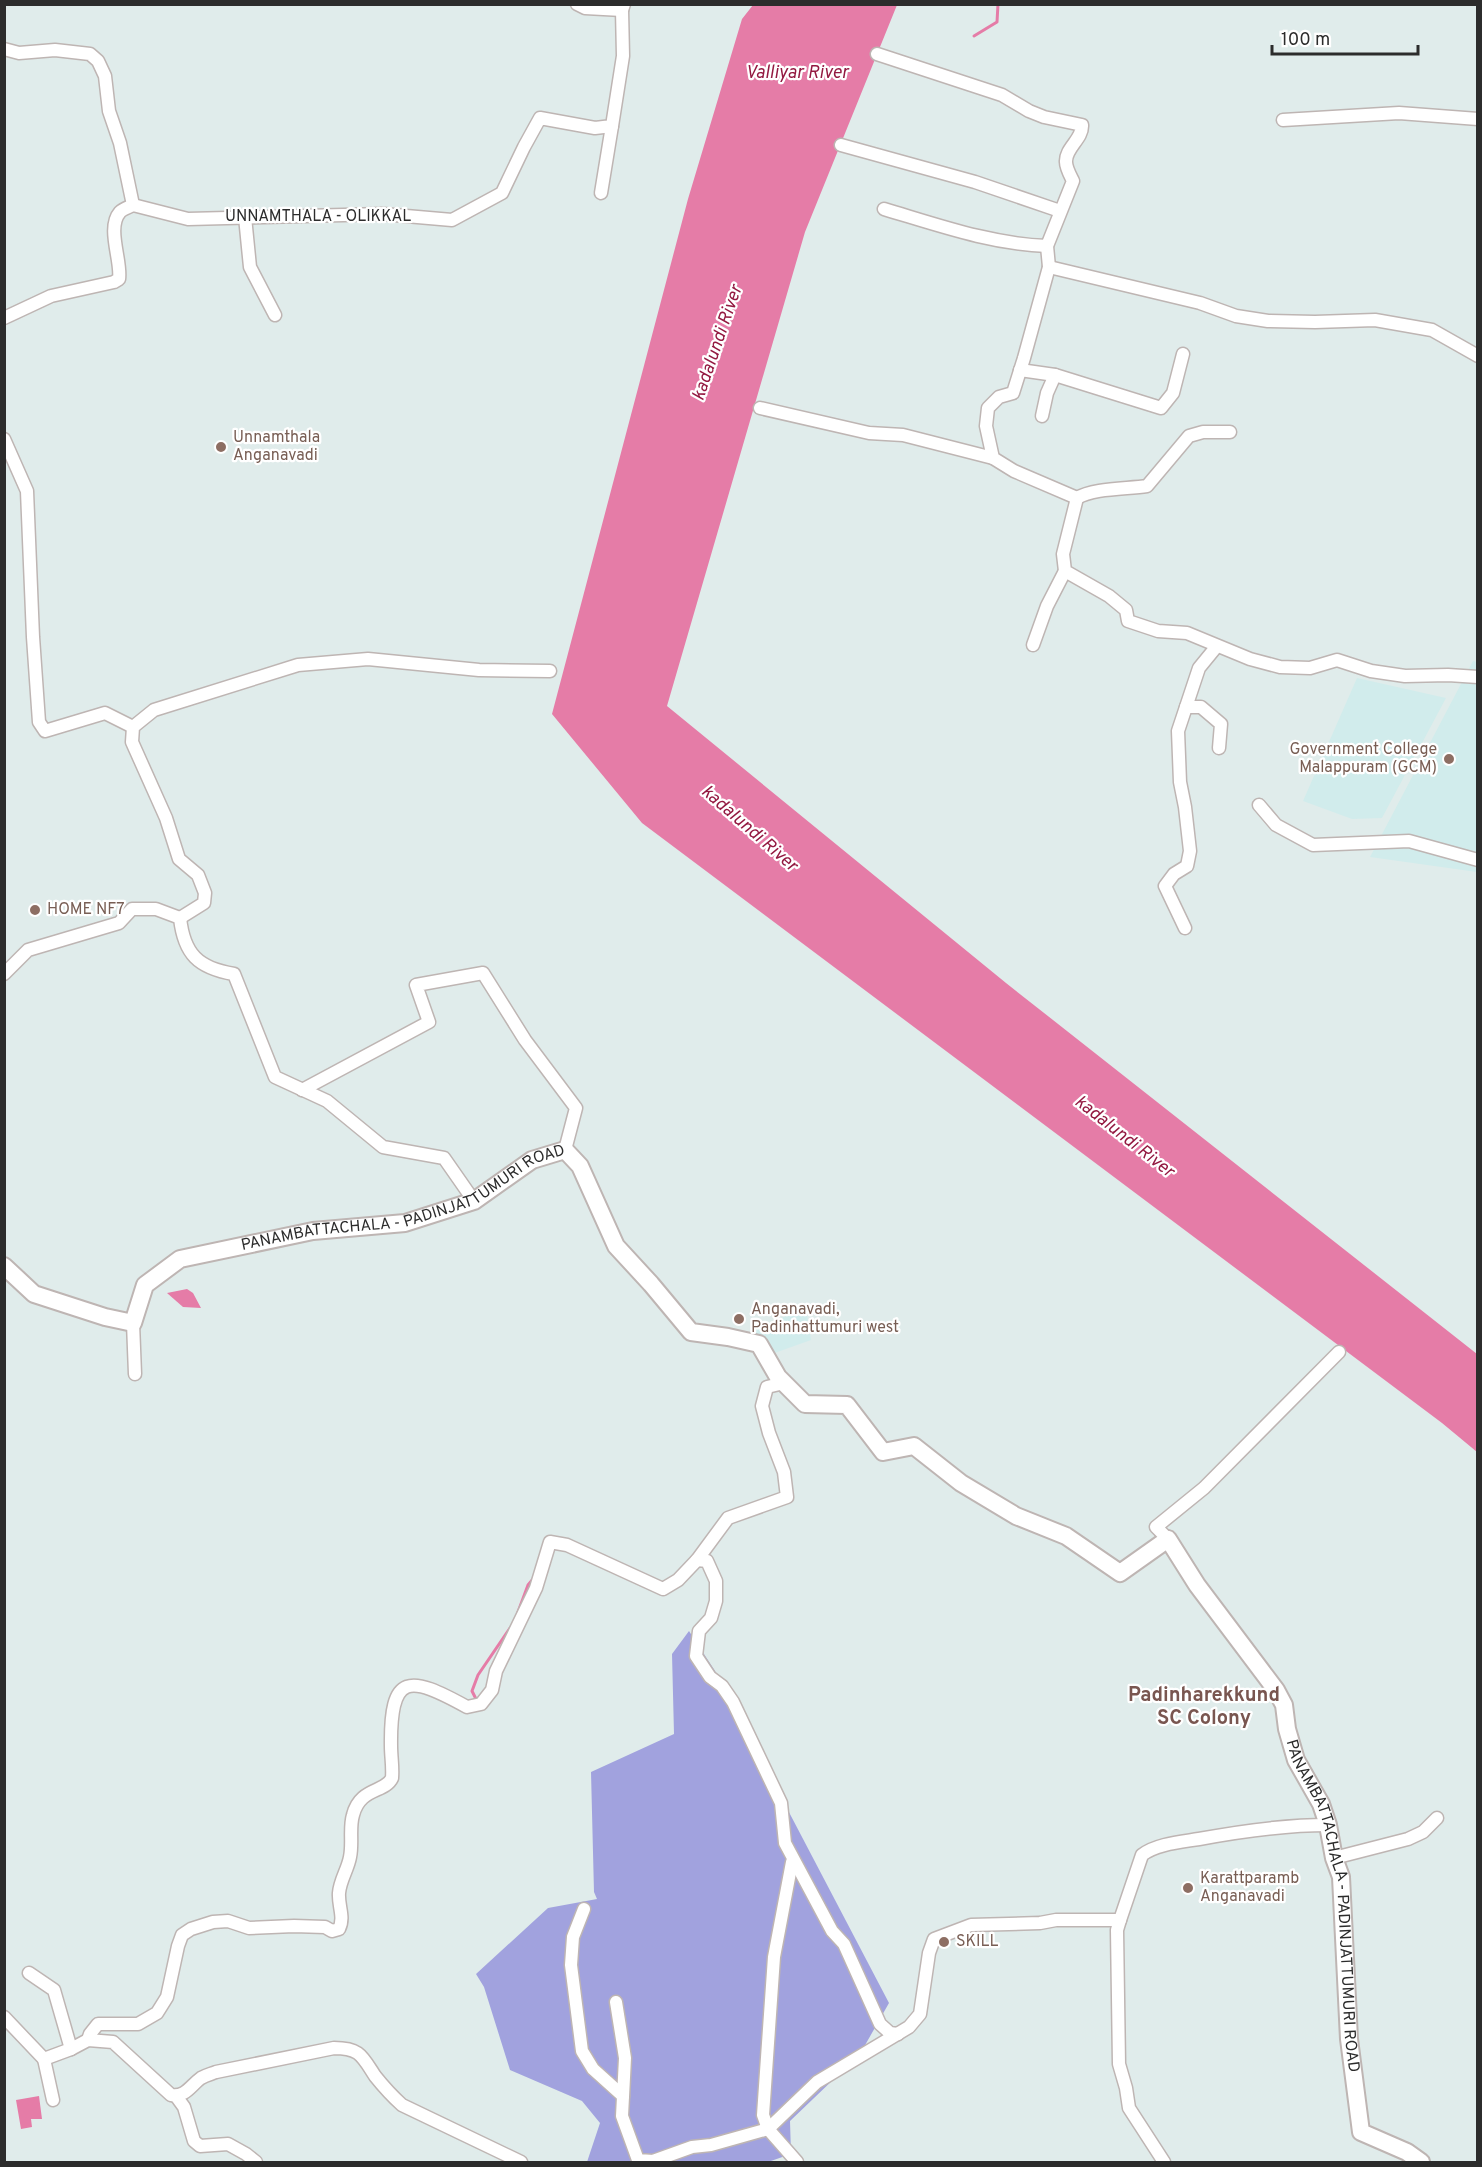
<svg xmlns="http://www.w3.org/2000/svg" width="1482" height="2167" viewBox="0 0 1482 2167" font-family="Overpass,sans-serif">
<rect width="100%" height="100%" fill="#e0eceb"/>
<g fill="#d1ecec">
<polygon points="1473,661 1477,662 1477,872 1370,857"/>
<polygon points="1357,678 1446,698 1382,818 1352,819 1303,801"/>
<polygon points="806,1309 811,1340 769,1355 752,1329"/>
</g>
<polygon fill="#a1a2de" points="689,1631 715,1671 889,2003 860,2054 790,2121 791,2154 768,2162 587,2162 600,2123 582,2101 510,2070 484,1987 476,1974 548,1908 597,1899 594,1892 591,1772 674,1734 672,1654"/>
<g fill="#e57ca7">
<polygon points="753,5 897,5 805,232 667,706 1006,983 1477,1354 1477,1452 1442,1423 642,823 552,714 688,199 742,19"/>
<polygon points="187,1289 193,1293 201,1308 183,1307 167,1293"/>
<polygon points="39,2096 42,2119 31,2119 32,2127 21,2129 16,2100"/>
</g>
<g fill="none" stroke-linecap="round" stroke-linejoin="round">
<g stroke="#e57ca7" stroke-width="3">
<polyline points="974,36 997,22 998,4"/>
<polyline points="518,1612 528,1585 533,1579"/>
<polyline points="477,1701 472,1691 478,1675 510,1628"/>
</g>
<g stroke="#beb5b3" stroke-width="15">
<g id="street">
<polyline points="577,4 585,8 622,10 624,4"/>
<polyline points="4,49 19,53 55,50 90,54 98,61 105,76 109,111 120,143 133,205"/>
<path d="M877,54L1002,95L1029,111L1044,117L1082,125C1083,139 1065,148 1066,162C1066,168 1070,175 1073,181L1047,246L1049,267L1024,358L1013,393L999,397L988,408L986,426L993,458L1014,471L1077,498L1063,554L1065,571L1109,596L1126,610L1128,621L1158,631L1187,633L1250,659L1280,667L1310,668L1337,660L1371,671L1405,676L1448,675L1478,677"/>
<polyline points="1283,120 1399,113 1478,119"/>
<polyline points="841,145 975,182 1060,211"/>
<polyline points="601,193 612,126"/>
<path d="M884,209C938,225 991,244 1047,246"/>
<polyline points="245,217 250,267 275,315"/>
<polyline points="1049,267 1200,303 1236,316 1268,321 1315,322 1375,320 1432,330 1478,356"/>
<path d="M4,318L51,296L114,282L119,279C122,261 106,228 120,212C123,209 129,207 133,205L188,219L383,214L452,220L502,193L524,147L540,118L595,128L612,126L623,56L622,10"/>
<polyline points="1020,370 1055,375 1161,408 1173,393 1183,354"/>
<polyline points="760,408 869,433 903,435 993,458"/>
<polyline points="1042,416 1047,393 1055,375"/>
<polyline points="4,439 27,491 33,637 39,722 45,731 105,713 133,727"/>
<path d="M1077,498C1093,488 1126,489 1147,486L1189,436L1203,432H1230"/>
<polyline points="1033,645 1047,606 1065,571"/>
<polyline points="1186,707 1201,707 1221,724 1219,748"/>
<polyline points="1259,805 1276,825 1313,845 1409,841 1478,860"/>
<polyline points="180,918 204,903 205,893 198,875 179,859 166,818 132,742 133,727 154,710 298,665 368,659 479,670 550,671"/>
<polyline points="1185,928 1165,886 1174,874 1187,866 1190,851 1185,807 1180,782 1178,731 1199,668 1217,646"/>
<path d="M4,974L28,950L119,923L132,909H156L180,918C184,954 198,968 234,974L275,1077L327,1101L383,1147L444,1158L474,1201"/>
<polyline points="302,1090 429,1022 416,985 483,973 525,1040 576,1108 565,1150"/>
<polyline points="133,1323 135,1374"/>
<polyline points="1168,1539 1156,1527 1204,1488 1339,1352"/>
<polyline points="697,1560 707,1561 716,1581 716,1601 711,1618 699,1631 696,1656 710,1677 722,1686 733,1702 781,1803 785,1843 832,1931 844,1944 880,2024 890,2033 898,2034"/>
<polyline points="1334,1858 1408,1839 1423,1832 1437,1818"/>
<polyline points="795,1865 792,1862 774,1957 763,2115 768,2129 797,2162"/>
<polyline points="584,1909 573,1937 571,1965 582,2051 593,2069 623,2096"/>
<polyline points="1120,1920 1117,1930 1119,2064 1126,2088 1129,2108 1164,2162"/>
<polyline points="29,1973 54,1990 71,2049 44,2059 53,2100"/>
<path d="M616,2002L625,2058L622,2116L638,2160L653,2161L692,2147L711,2145L768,2129L817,2082L909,2027L920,2014L929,1953L934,1939L971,1925L1040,1923L1056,1920H1120L1142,1855C1156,1844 1181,1842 1199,1839C1242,1831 1284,1825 1328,1825"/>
<polyline points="4,2017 44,2059"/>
<path d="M88,2040L90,2034L98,2024H138L157,2013L167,1997L178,1946L182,1935L191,1929L213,1922L228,1921L249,1928L294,1926L325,1927L332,1931L339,1929C345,1917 338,1906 339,1893C340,1880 348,1869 350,1857C353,1843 349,1828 353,1815C360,1787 385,1793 392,1778C393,1767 391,1757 391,1746C390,1672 409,1675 467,1707L481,1704L492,1690L496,1671L536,1588L550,1542L567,1545L663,1589L678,1580L697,1560L728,1518L787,1497L784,1472L769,1433L762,1406L767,1387L784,1383"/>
<path d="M71,2049L88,2040L113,2042L171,2095C186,2097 190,2086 201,2078C206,2075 211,2074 216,2072L334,2048C360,2048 362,2056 375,2076C383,2086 392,2096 402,2105L521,2162"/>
<polyline points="176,2096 184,2107 194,2141 200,2146 228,2144 246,2154 256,2162"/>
</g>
</g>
<g stroke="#beb5b3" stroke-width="20">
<g id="secondary">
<path id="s1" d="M4,1266L34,1294L105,1317L133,1323L145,1285L180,1259L313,1231L405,1223L474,1201L532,1160L565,1150L580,1166L616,1246L651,1284L691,1332L728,1337L759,1344L778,1377L805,1404L847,1405L883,1452L914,1446L961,1483L1016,1516L1066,1536L1120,1573L1168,1539L1197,1585L1276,1690L1284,1705L1287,1729L1296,1760L1321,1804L1328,1825L1334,1858L1341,1877L1349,2039L1361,2132L1407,2152L1421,2162"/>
</g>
</g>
<use href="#street" stroke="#fff" stroke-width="12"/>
<use href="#secondary" stroke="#fff" stroke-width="16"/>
</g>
<g fill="#8d6e63" stroke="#fff" stroke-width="2">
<circle cx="221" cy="447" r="6"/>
<circle cx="1449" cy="759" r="6"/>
<circle cx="35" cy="910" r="6"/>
<circle cx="739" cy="1319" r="6"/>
<circle cx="1188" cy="1888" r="6"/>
<circle cx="944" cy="1942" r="6"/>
</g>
<g text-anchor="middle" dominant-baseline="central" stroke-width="4.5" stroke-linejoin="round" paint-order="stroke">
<g font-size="16" fill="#2c2c2c" stroke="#fff">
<text x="318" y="217">UNNAMTHALA - OLIKKAL</text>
<text stroke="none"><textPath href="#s1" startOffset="462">PANAMBATTACHALA - PADINJATTUMURI ROAD</textPath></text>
<text stroke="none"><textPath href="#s1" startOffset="1848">PANAMBATTACHALA - PADINJATTUMURI ROAD</textPath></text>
</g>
<g font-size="16" fill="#785e54" stroke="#fff" text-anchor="start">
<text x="233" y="438">Unnamthala<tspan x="233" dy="18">Anganavadi</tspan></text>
<text x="1437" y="750" text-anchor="end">Government College<tspan x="1437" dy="18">Malappuram (GCM)</tspan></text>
<text x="47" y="910">HOME NF7</text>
<text x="751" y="1310">Anganavadi,<tspan x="751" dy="18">Padinhattumuri west</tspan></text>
<text x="1200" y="1879">Karattparamb<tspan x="1200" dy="18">Anganavadi</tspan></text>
<text x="956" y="1942">SKILL</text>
</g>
<g font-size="18" font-style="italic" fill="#931941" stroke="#fff">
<text x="797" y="73">Valliyar River</text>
<text transform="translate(718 343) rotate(-71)">kadalundi River</text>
<text transform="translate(749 829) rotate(41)">kadalundi River</text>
<text transform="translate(1124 1137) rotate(38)">kadalundi River</text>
</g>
<g font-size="20" font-weight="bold" fill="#795650" stroke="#fff">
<text x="1204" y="1696">Padinharekkund<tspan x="1204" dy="23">SC Colony</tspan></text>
</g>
</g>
<rect width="1482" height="2167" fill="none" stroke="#2c2c2c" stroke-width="12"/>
<path d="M1272 45v9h146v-9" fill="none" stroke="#2c2c2c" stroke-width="3"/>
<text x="1281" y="45" font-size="18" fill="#2c2c2c" stroke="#ffffff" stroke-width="4.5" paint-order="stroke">100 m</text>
</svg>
